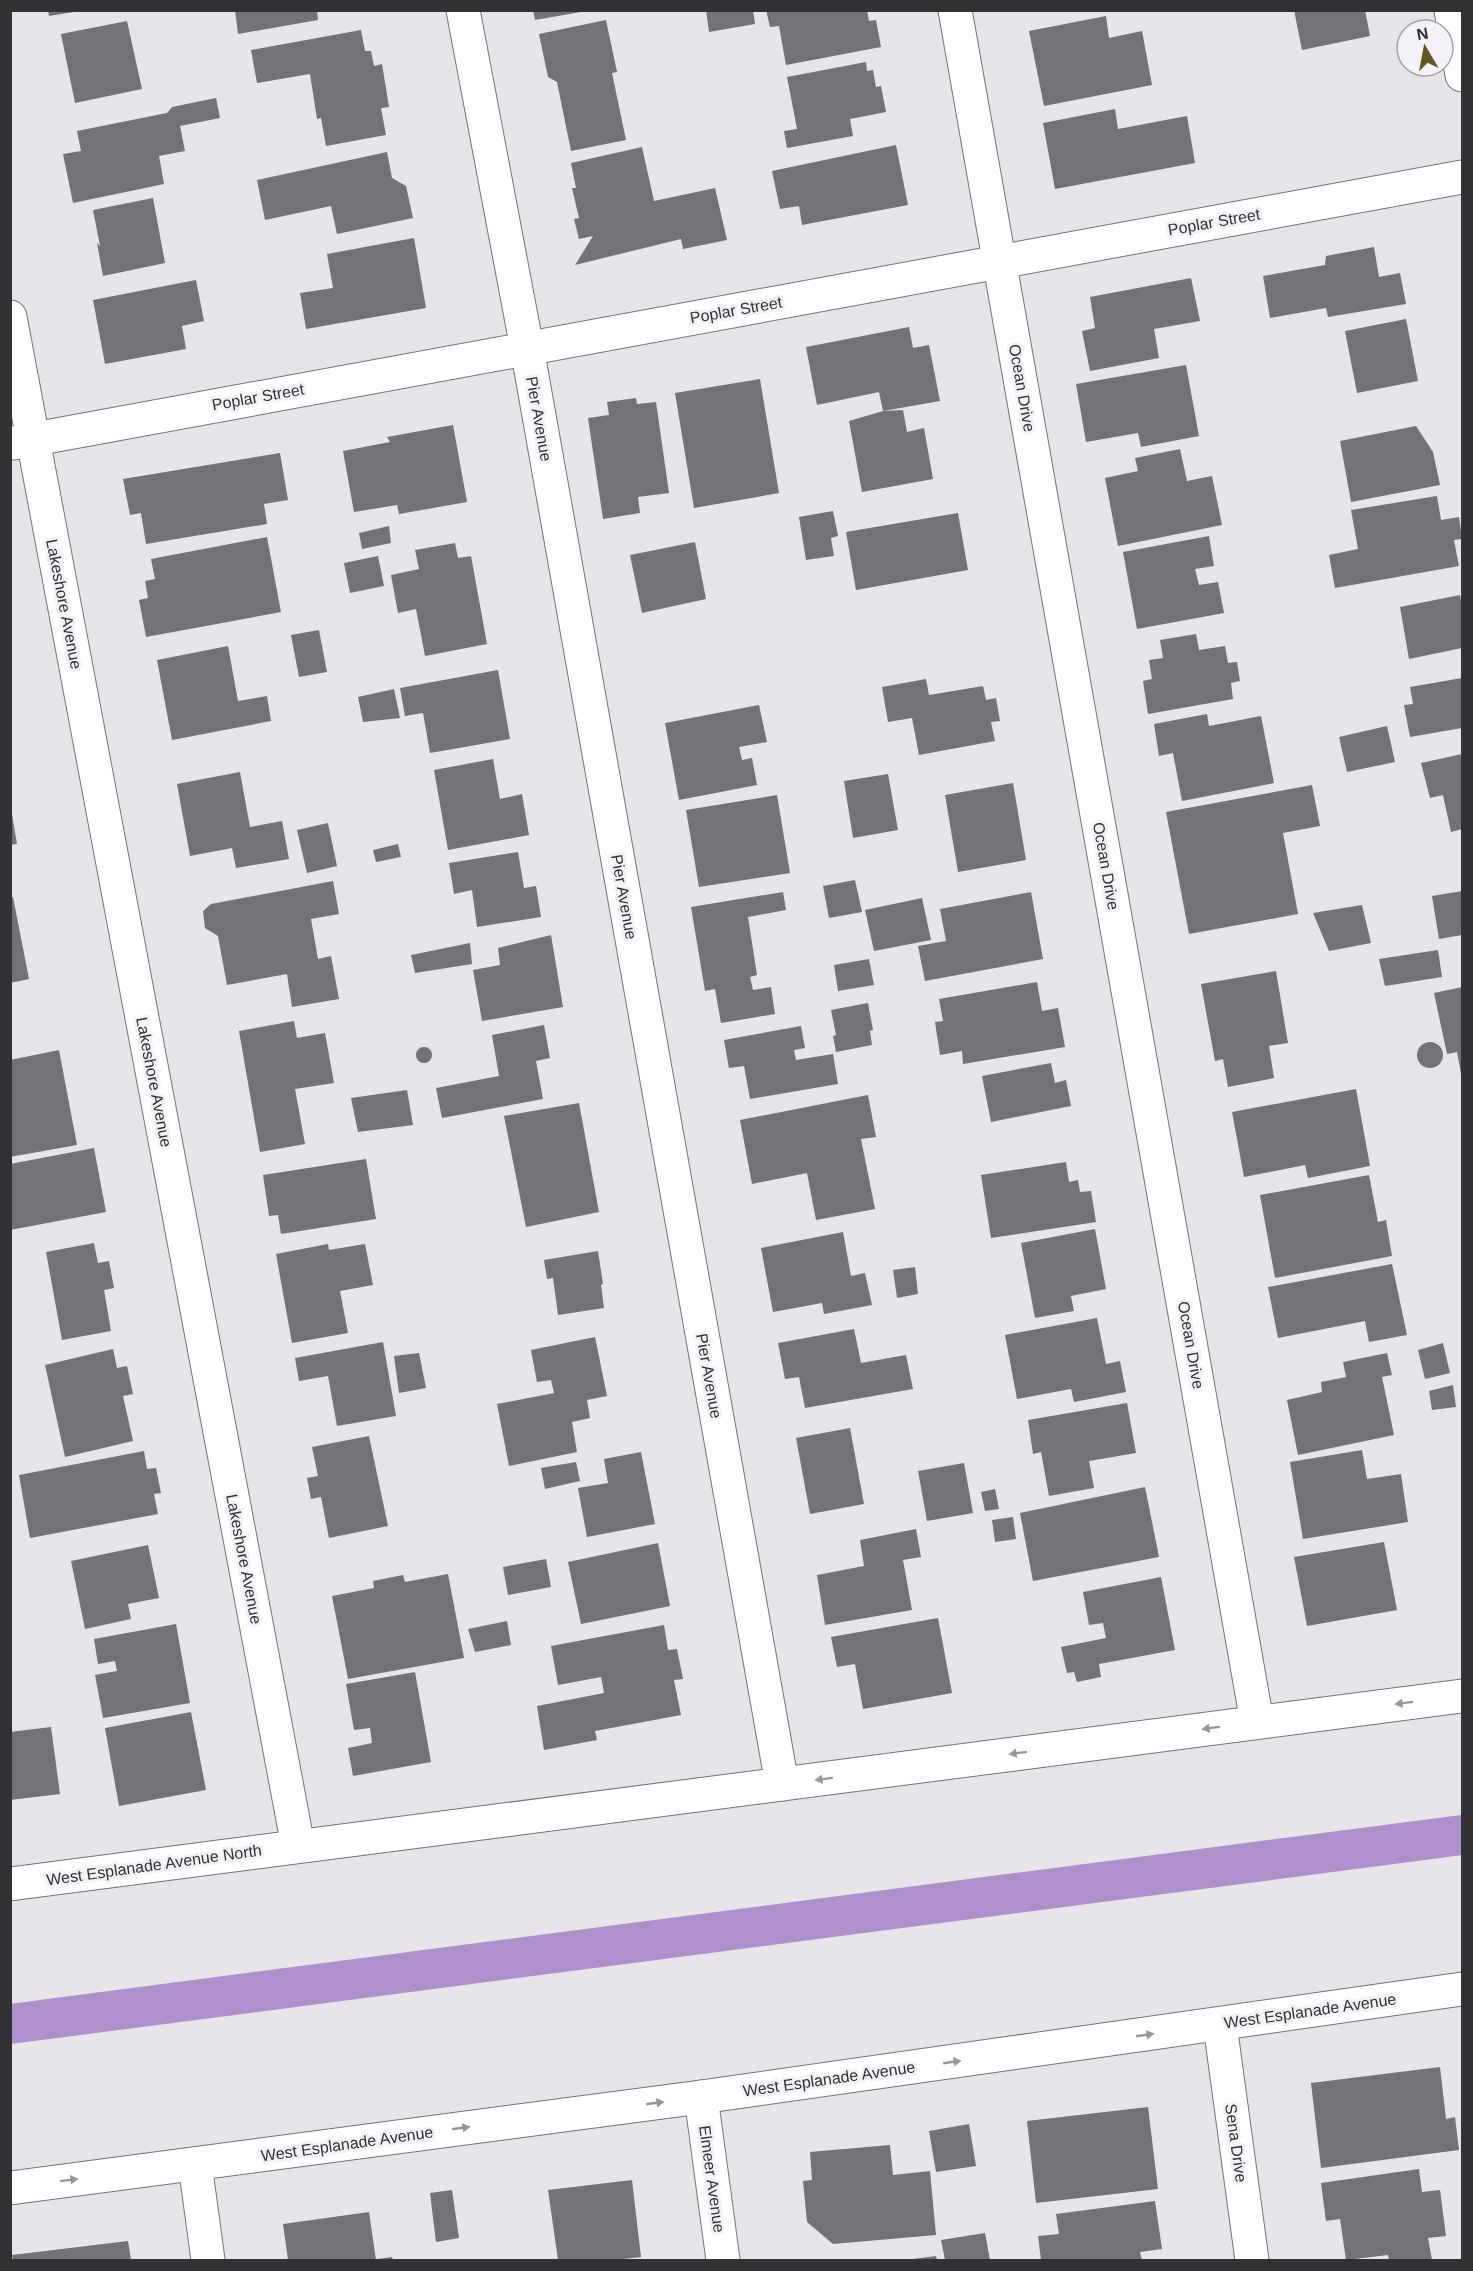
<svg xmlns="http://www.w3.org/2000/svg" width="1473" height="2271" viewBox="0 0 1473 2271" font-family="Arial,sans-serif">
<rect width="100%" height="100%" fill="#e7e4ea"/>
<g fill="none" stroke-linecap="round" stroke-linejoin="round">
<polyline stroke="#ae91cb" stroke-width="40" points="10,2024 1462,1835"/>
</g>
<g fill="#747177">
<polygon points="48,10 74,10 74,12 49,16"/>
<polygon points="235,10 317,10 318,20 238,34"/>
<polygon points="533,10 581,10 581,12 535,20"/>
<polygon points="706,10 753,10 755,24 709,32"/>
<polygon points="766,10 867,10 869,21 876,20 881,47 786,65 779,26 770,27"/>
<polygon points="1294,10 1365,10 1370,36 1302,50"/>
<polygon points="1106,16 1109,38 1142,31 1152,85 1044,106 1029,31"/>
<polygon points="606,20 617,72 612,73 626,140 571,151 557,82 548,77 539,34"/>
<polygon points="127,21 142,89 75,103 61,34"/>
<polygon points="361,30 365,51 371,51 374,66 382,64 389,107 381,108 386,135 326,146 321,118 317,119 310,74 257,83 251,50"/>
<polygon points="866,62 867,71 873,70 876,87 881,86 886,112 850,119 853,136 787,148 784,131 797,129 787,77"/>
<polygon points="216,98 220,118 180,126 185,151 159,156 164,184 73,203 63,154 81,151 77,131 167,113 172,107"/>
<polygon points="1115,109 1118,129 1187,116 1195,163 1055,189 1043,123"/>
<polygon points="896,145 908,205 802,225 799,206 780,209 772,171"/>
<polygon points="642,147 654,201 715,188 727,240 683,249 681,239 575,265 593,236 579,239 574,219 579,218 572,188 576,188 571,163"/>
<polygon points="387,152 392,178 406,186 413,218 337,234 331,206 265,220 257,180"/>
<polygon points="153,198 165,263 103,276 97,243 100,246 93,210"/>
<polygon points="414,238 426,308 306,329 300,293 333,288 327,254"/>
<polygon points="1374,247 1379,277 1400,273 1406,304 1328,317 1326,308 1270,318 1263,276 1325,265 1326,256"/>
<polygon points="1191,278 1200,321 1154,329 1159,358 1090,371 1082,331 1095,328 1090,297"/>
<polygon points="196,280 204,321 182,326 186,349 105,364 93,300"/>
<polygon points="1406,319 1418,381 1357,393 1345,331"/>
<polygon points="909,327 913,348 929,345 940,401 883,411 879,392 817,405 806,347"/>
<polygon points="1186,365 1199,436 1141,447 1138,433 1086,442 1076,384"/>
<polygon points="760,379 779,493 694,508 675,393"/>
<polygon points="636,398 637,404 656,402 669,493 638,497 640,513 603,519 588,418 609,415 607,402"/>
<polygon points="903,410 907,432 924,428 933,479 862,492 849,421 883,411"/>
<polygon points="453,425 467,502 399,514 397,505 354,512 343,451 390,442 387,437"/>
<polygon points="1416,426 1433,452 1440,485 1351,502 1340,441"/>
<polygon points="1180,449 1187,481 1212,476 1222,525 1118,546 1105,478 1138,471 1135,458"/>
<polygon points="280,453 288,500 264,504 267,524 146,544 141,513 130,515 123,479"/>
<polygon points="1437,496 1441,520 1459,517 1462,539 1454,540 1459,566 1335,588 1329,555 1358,549 1351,510"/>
<polygon points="833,511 838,536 831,538 834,556 806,560 799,517"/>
<polygon points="958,513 968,570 856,590 846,532"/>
<polygon points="389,526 391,543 362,549 359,533"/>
<polygon points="1209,536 1214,566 1195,569 1199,585 1218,582 1224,613 1137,629 1123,552"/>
<polygon points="267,537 281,612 146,637 139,600 148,598 145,581 155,579 151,559"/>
<polygon points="695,542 706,599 642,613 630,555"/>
<polygon points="455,543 458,558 471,556 487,644 425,656 416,609 398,613 391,575 419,569 415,550"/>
<polygon points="378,556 384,586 350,593 344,563"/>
<polygon points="1460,595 1462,606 1462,648 1409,659 1400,607"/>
<polygon points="319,630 327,672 299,677 291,635"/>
<polygon points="1196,634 1199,650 1225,646 1228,663 1237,662 1240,681 1231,683 1233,699 1148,714 1143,681 1152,679 1149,660 1163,658 1160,640"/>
<polygon points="228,646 238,701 267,696 271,721 172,740 157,660"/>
<polygon points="498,670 510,739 430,753 423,713 405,716 400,688"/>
<polygon points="1462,678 1462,728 1410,737 1404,705 1413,704 1410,687"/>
<polygon points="926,679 929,695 983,686 986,700 996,698 1000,721 991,722 995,741 919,755 912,718 888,722 882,687"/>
<polygon points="394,689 400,718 363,722 358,697"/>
<polygon points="759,705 767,742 739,747 742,760 752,758 757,785 679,800 665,723"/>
<polygon points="1207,714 1209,726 1261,716 1274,783 1182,801 1173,753 1159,756 1154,724"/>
<polygon points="1387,726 1395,762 1347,772 1339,737"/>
<polygon points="1462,754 1462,829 1451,832 1443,795 1430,798 1421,763"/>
<polygon points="493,759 500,799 522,794 529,835 448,850 434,770"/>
<polygon points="240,772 250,827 282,821 289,859 236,868 232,848 190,856 177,784"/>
<polygon points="888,774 898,830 853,838 844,781"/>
<polygon points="1013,783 1026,860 958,872 945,795"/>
<polygon points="1312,785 1320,826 1283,833 1298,914 1189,934 1166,812"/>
<polygon points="777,795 790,873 699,887 686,810"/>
<polygon points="12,814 17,844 10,845 10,815"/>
<polygon points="328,823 337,866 307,873 297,830"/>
<polygon points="398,844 401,857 376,862 373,850"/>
<polygon points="518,852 524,888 536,886 541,917 477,927 472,890 454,894 449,863"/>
<polygon points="855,880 862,912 829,918 823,886"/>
<polygon points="333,881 339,914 311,919 318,959 331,956 339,999 292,1007 287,974 227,985 218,936 205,928 203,911 211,904"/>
<polygon points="1462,891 1462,935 1439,939 1432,896"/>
<polygon points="783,892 786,910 748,917 757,975 750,977 753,990 771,987 775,1014 721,1023 715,989 705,991 691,907"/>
<polygon points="1031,892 1043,959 925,981 918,946 946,941 940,909"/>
<polygon points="13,897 29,979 10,983 10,898"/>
<polygon points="922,898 931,940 874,951 865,910"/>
<polygon points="1362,905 1371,943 1329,951 1313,913"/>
<polygon points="551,935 563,1007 482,1021 473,970 500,965 498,948"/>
<polygon points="470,943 472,964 415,973 411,955"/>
<polygon points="1438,950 1442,977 1385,986 1379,959"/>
<polygon points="869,959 874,985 838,991 834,965"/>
<polygon points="1276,971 1288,1043 1269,1046 1274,1078 1228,1087 1223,1059 1215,1061 1201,984"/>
<polygon points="1037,982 1042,1011 1058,1008 1065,1047 963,1064 962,1051 940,1055 935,1022 943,1021 939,999"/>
<polygon points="1462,987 1462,1073 1461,1074 1457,1052 1447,1054 1434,993"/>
<polygon points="868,1003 873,1030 870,1031 872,1045 836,1052 833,1036 836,1035 831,1010"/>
<polygon points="294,1021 297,1038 325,1033 334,1083 295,1089 305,1144 260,1152 239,1031"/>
<polygon points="544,1025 550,1058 536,1061 543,1099 442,1118 436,1088 499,1076 492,1035"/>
<polygon points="801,1026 805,1048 794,1050 796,1060 833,1054 838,1084 750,1099 744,1066 729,1068 724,1040"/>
<circle cx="1430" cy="1055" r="13"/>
<circle cx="424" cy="1055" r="8"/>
<polygon points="59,1050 77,1145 10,1157 10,1060"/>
<polygon points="1051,1063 1055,1083 1066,1080 1071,1106 991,1122 982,1076"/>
<polygon points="1356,1089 1370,1166 1308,1178 1305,1165 1244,1177 1232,1112"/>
<polygon points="407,1090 413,1125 358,1132 351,1098"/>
<polygon points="868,1095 876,1137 861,1139 875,1209 816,1220 807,1173 752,1184 740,1120"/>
<polygon points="579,1103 599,1212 526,1227 504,1116"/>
<polygon points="94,1148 106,1212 10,1230 10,1164"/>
<polygon points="366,1159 376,1219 281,1234 278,1215 269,1216 263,1175"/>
<polygon points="1066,1162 1069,1182 1078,1180 1080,1192 1091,1191 1096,1222 991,1238 981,1175"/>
<polygon points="1369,1175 1378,1222 1386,1220 1392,1256 1275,1278 1260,1195"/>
<polygon points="1095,1229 1106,1289 1071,1296 1074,1311 1035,1318 1021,1243"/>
<polygon points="843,1232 851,1276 865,1273 872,1305 824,1314 822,1303 773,1312 761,1248"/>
<polygon points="94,1243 98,1263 109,1261 114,1288 104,1290 111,1331 62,1340 46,1252"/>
<polygon points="328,1244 329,1250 365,1244 373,1285 340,1291 348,1333 292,1343 276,1254"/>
<polygon points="598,1251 603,1284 601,1285 604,1308 558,1315 553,1278 547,1279 544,1260"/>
<polygon points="1392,1264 1407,1335 1369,1342 1365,1321 1278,1338 1268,1287"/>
<polygon points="915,1267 918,1294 897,1298 893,1270"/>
<polygon points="1097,1318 1106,1364 1120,1361 1126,1392 1074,1402 1071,1389 1017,1399 1005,1335"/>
<polygon points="854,1329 861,1363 906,1355 913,1389 805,1408 799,1377 785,1379 778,1343"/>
<polygon points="595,1337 607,1396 587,1400 590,1418 572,1422 577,1452 509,1466 497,1404 554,1393 551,1380 537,1382 531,1350"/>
<polygon points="383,1342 396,1416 337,1426 328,1376 299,1381 295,1358"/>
<polygon points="1443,1343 1450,1373 1425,1379 1418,1350"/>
<polygon points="113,1349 117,1368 127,1366 133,1394 123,1396 133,1441 65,1457 45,1365"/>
<polygon points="419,1353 426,1388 399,1393 394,1356"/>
<polygon points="1387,1353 1392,1375 1382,1377 1394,1435 1298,1455 1287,1400 1322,1392 1321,1382 1346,1377 1343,1362"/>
<polygon points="1453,1385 1456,1407 1432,1410 1429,1391"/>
<polygon points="1127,1403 1136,1453 1089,1461 1094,1488 1049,1496 1041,1452 1033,1454 1028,1420"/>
<polygon points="850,1428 864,1504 810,1514 796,1438"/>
<polygon points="369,1436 388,1526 329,1538 321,1497 311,1499 307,1478 318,1476 312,1447"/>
<polygon points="1362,1450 1367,1479 1401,1474 1408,1522 1303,1539 1290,1462"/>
<polygon points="144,1451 147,1469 156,1468 161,1493 154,1494 158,1514 30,1538 19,1475"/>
<polygon points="641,1452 655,1524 587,1537 578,1488 608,1483 604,1459"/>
<polygon points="576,1462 580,1481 545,1489 541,1468"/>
<polygon points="964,1463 973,1513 927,1521 918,1471"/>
<polygon points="1145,1487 1159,1557 1033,1581 1020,1513"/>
<polygon points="995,1489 999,1509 985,1511 981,1492"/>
<polygon points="1013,1517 1016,1539 995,1542 992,1520"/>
<polygon points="916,1529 921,1557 903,1560 912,1610 825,1625 817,1575 864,1566 860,1540"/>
<polygon points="1384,1542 1397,1610 1307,1626 1294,1557"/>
<polygon points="658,1543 670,1606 581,1624 568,1562"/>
<polygon points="148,1545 159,1598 128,1604 131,1619 85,1629 71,1561"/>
<polygon points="546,1559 551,1587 508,1595 503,1567"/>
<polygon points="448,1574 464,1658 348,1679 332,1596 374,1588 373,1581 403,1575 405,1582"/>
<polygon points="1161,1577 1175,1650 1099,1664 1101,1677 1077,1682 1074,1672 1067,1673 1061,1647 1106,1638 1103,1623 1089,1625 1083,1592"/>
<polygon points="938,1618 952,1693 863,1709 855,1664 837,1667 831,1637"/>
<polygon points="507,1621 511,1645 475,1652 468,1629"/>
<polygon points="176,1624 190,1703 103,1718 95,1675 117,1671 115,1661 98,1664 94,1639"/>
<polygon points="664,1625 668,1650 677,1649 683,1679 674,1680 681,1715 595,1731 597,1740 544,1750 537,1706 604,1693 601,1677 558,1685 551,1646"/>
<polygon points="415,1672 431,1762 353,1776 348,1748 372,1743 370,1728 354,1730 346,1684"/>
<polygon points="191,1712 206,1790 119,1806 105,1728"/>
<polygon points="51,1727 60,1794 10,1800 10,1732"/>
<polygon points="1440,2067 1446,2119 1455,2117 1459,2150 1321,2168 1311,2083"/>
<polygon points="1148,2107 1158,2189 1036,2203 1027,2121"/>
<polygon points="969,2124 976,2166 936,2172 929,2131"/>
<polygon points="890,2145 893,2175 930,2171 936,2235 833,2244 807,2222 803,2181 812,2180 810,2152"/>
<polygon points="1419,2169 1422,2192 1440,2190 1446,2236 1428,2238 1432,2260 1389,2260 1388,2255 1346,2260 1340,2219 1326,2221 1321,2183"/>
<polygon points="632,2180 641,2257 613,2260 558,2260 548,2190"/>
<polygon points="452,2190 459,2238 436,2242 430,2193"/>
<polygon points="1155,2201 1162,2249 1140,2252 1142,2260 1041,2260 1038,2236 1059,2234 1056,2214"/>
<polygon points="369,2212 376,2260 288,2260 283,2224"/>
<polygon points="985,2233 990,2260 945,2260 941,2240"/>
<polygon points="128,2241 131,2260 13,2260 12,2255"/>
<polygon points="936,2256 937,2260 913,2260 913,2259"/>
<polygon points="392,2257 393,2260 378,2260 378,2259"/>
</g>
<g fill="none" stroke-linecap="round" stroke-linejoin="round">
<g stroke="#757278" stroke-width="35">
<g id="minor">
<polyline points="463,10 527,348 782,1784"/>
<polyline points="955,10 1257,1722"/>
<polyline points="1451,10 1462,75"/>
<polyline points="10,317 298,1846"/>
<polyline points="13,443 1462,177"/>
<polyline points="1220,2025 1252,2260"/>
<polyline points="701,2097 723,2260"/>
<polyline points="195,2164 208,2260"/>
</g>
</g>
<g stroke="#757278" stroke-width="35">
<g id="secondary">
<polyline points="10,1884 1462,1696"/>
<polyline points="10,2188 701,2097 1462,1989"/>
</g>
</g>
<use href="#minor" stroke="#fff" stroke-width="33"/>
<use href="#secondary" stroke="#fff" stroke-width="33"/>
</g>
<defs><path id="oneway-solid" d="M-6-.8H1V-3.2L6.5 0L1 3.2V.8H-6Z" transform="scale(1.5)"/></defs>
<g fill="#989899">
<use href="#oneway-solid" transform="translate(1404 1703) rotate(173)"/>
<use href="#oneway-solid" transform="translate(1211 1728) rotate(173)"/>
<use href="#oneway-solid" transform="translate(1018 1753) rotate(173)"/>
<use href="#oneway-solid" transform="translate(824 1779) rotate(173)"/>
<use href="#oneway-solid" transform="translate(1145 2035) rotate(-8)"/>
<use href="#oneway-solid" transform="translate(952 2062) rotate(-8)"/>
<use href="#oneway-solid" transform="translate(655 2103) rotate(-8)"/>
<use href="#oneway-solid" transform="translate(461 2128) rotate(-8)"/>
<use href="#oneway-solid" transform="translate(69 2180) rotate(-7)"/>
</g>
<g text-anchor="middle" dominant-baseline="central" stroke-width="6" stroke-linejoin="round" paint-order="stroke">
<g font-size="16" fill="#323133" stroke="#f4f1f8">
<text transform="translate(1214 222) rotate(-10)">Poplar Street</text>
<text transform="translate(736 310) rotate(-10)">Poplar Street</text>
<text transform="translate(1022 388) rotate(80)">Ocean Drive</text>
<text transform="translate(258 397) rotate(-10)">Poplar Street</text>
<text transform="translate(539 419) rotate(80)">Pier Avenue</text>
<text transform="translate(64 604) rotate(79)">Lakeshore Avenue</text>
<text transform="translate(1106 866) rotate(80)">Ocean Drive</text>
<text transform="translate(624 897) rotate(80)">Pier Avenue</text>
<text transform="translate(154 1082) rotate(79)">Lakeshore Avenue</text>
<text transform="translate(1191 1345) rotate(80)">Ocean Drive</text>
<text transform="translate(709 1376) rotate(80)">Pier Avenue</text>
<text transform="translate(244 1559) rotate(79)">Lakeshore Avenue</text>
<text transform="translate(154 1865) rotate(-8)">West Esplanade Avenue North</text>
<text transform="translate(1310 2011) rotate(-8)">West Esplanade Avenue</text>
<text transform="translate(829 2079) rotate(-8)">West Esplanade Avenue</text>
<text transform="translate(1236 2143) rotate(82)">Sena Drive</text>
<text transform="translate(347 2144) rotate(-8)">West Esplanade Avenue</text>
<text transform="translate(712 2179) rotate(82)">Elmeer Avenue</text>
</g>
</g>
<rect width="1473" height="2271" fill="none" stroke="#323133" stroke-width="24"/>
<g transform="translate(1425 48) rotate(350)"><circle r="28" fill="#f4f1f8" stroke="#a6a4a9" stroke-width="1.5"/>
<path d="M0-4.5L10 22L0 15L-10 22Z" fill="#625723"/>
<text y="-9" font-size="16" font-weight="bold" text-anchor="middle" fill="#323133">N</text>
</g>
</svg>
